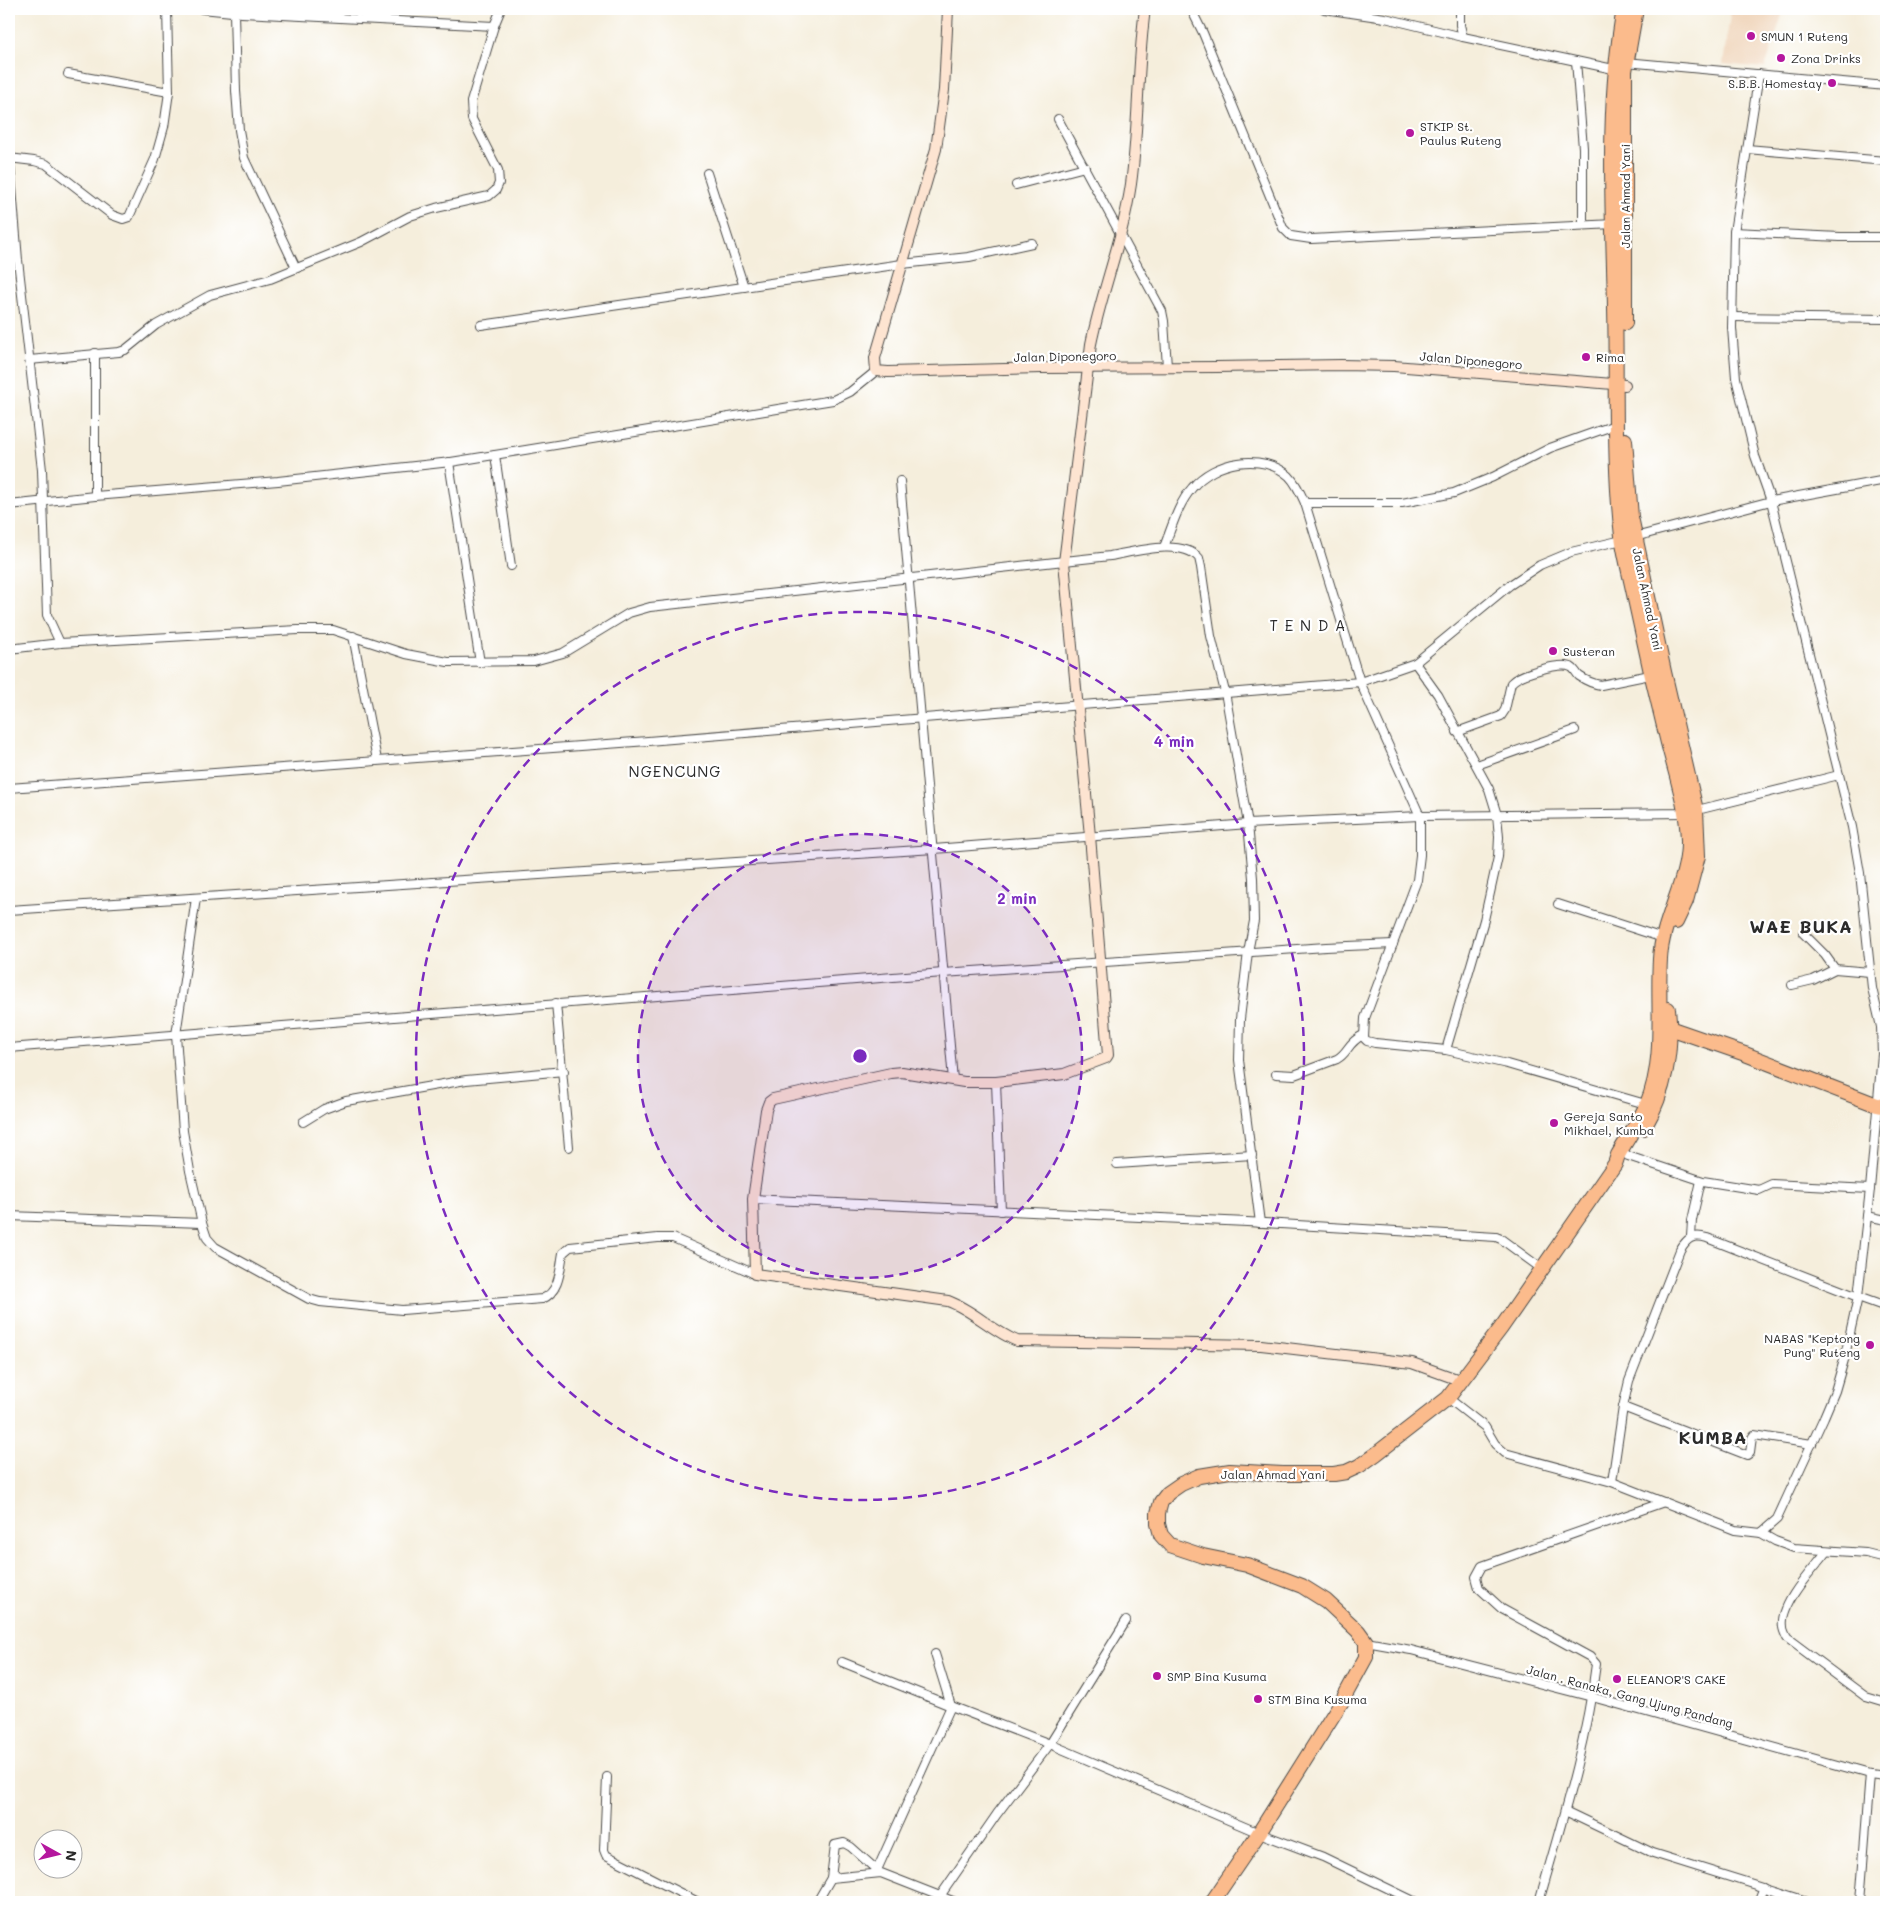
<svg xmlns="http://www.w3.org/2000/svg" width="1895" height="1911" viewBox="0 0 1895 1911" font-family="Mali,sans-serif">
<rect width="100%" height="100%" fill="#fff"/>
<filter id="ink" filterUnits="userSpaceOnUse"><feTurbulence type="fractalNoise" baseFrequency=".02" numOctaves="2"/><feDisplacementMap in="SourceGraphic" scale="10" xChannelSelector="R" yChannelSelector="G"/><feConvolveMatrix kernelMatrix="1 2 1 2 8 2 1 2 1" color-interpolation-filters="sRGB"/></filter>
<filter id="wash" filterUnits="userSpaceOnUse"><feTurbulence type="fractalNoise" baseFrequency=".0096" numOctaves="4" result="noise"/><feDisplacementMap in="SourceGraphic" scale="20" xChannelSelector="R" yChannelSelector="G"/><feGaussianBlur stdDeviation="1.12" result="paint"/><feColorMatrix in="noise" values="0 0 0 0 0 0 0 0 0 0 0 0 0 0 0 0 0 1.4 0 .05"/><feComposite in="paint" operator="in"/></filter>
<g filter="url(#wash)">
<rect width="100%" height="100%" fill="#f5eedc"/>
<polygon fill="#f0d6bc" points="1731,9 1784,9 1765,68 1723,64"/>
</g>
<g filter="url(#ink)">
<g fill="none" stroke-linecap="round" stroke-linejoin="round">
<g stroke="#494846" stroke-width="10">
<g id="street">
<polyline points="202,9 242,13 494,26 501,9"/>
<polyline points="1191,9 1203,33 1283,228 1291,236 1311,239 1614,224"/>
<polyline points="1324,9 1385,18 1463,37 1618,70"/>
<polyline points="1460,9 1460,25 1463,37"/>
<polyline points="234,12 236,91 239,130 244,158 296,268"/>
<polyline points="1576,61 1583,148 1583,225"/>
<polyline points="1626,62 1886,86"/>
<polyline points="68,74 169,92"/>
<polyline points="1058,119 1162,311 1164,321 1167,367"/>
<polyline points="1747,149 1886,161"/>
<polyline points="9,152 18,260 42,470 47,615 60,643"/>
<polyline points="9,158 34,161 46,164 112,215 123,219 129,217 155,159 164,127 169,92 167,9"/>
<polyline points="707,173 744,287"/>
<polyline points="1016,185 1085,167"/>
<polyline points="1734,232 1840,237 1886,237"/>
<polyline points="1733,317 1886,319"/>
<polyline points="481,325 902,264 969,257 1032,243"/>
<polyline points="29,360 119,352 125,350 156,325 210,295 270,279 361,242 410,216 436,208 489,196 496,190 499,183 498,170 472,119 471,102 494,26"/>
<polyline points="495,455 511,566"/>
<polyline points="449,462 480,663"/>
<polyline points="900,481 953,1080"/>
<polyline points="95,496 95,353"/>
<polyline points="1305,503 1402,503 1454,493 1493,477 1550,448 1615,425"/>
<polyline points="9,505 95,496 278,481 451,462 833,400 850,392 876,371"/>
<path d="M1164,547C1172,527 1178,504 1192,488C1214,461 1262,452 1289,476C1296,483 1301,494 1305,503L1360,682L1415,663L1510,585L1540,565L1571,552L1635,537L1771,501L1886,480"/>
<polyline points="353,636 377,760"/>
<path d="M9,649L60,643L298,630H333L406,654L448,662L534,661L563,653L629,613L650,607L1110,556C1134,552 1181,538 1199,558L1201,567L1211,636L1225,692L1248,824L1253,878L1254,921L1248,952L1240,1019L1239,1060L1260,1223"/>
<polyline points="1415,663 1438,695 1489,789 1497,815 1499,837 1498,857 1484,920 1446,1050"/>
<path d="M1457,732L1501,716L1505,710L1511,683C1519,674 1560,662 1571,667C1575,669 1576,673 1579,676C1585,680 1594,684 1601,685L1655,674"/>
<polyline points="1477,765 1575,730"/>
<polyline points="9,788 648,741 1360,682 1420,816 1420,855 1417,880 1365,1018 1364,1038 1367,1041 1375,1043 1446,1050 1507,1064 1649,1105"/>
<path d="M196,898L176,1035L183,1131L190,1171L202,1223L207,1238L215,1247L309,1299L320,1302L402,1310L542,1299C560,1292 560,1269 563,1253L570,1247L658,1238H673L755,1274"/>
<polyline points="1558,904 1663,938"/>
<polyline points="9,910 934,849 1248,824 1420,816 1685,813 1839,775"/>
<polyline points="1803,933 1825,955 1835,969 1870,972"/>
<polyline points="1792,985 1813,980 1835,969"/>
<polyline points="556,1003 569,1147"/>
<polyline points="9,1048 943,973 1326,947 1393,944"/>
<path d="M1276,1074L1294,1075L1337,1059C1349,1052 1347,1043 1363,1035"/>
<polyline points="996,1082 1001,1211"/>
<polyline points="303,1122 324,1109 346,1101 466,1080 564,1071"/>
<polyline points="1628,1156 1703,1181 1759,1190 1772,1184 1870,1189"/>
<polyline points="1117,1164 1252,1155"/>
<polyline points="753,1199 1247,1222 1496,1237 1501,1239 1542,1269"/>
<polyline points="9,1216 202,1223"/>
<polyline points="1867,1216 1886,1220"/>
<polyline points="1691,1237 1692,1220 1701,1181"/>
<polyline points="1448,1398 1485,1427 1495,1444 1505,1453 1612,1482 1735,1530 1761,1533 1777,1519 1824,1417 1835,1391 1844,1360 1858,1297 1870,1189 1882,1054 1881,1027 1872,988 1860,873 1852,827 1771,501 1755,456 1736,378 1732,328 1734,232 1759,74"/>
<polyline points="1623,1407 1747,1455 1750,1453 1752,1438 1754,1435 1812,1444"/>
<path d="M1612,1482L1623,1407L1629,1381L1680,1250C1687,1238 1693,1234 1707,1238L1858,1297L1886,1307"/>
<polyline points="1761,1533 1775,1541 1794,1548 1866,1553 1886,1558"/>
<path d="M1827,1551C1814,1568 1779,1604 1783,1627C1783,1630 1785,1634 1787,1638L1866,1697L1886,1703"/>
<polyline points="1366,1642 1411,1650 1592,1697 1870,1774 1886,1776"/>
<polyline points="842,1662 951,1706 1050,1744 1259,1833 1323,1857 1416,1902"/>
<polyline points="607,1777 604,1850 606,1855 698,1902"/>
<polyline points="1565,1811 1653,1853 1810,1902"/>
<polyline points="877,1870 951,1706 935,1654"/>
<polyline points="879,1872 851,1847 844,1843 835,1845 831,1878 881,1873 955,1902"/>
<polyline points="817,1902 831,1878"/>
<polyline points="936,1902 997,1814 1050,1744 1126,1621"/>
<path d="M1539,1902C1561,1824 1586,1745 1596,1664L1590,1657L1502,1609L1479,1588L1476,1577L1482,1566L1664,1502"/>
<polyline points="1758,1902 1764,1887"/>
<polyline points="1860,1902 1870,1774"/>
</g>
</g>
<g stroke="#494846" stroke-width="12">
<g id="secondary">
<polyline points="948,9 944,90 936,149 875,358 876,371 888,372 1042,368 1217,367 1341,365 1394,366 1625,385"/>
<path d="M1145,9C1137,67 1139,126 1131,184C1123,239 1102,290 1091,344L1064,562L1090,836L1108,1055L1106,1058L1064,1074L996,1082H964L902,1072L891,1073L773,1099L769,1102L766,1110L753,1199L755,1274L948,1301C973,1310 992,1331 1017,1341L1261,1345L1412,1363L1462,1381"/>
</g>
</g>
<g stroke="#494846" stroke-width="16">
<g id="highway">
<polyline points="1625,323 1625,71 1636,9"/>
<polyline points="1625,440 1631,517 1664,672 1696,810 1698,856 1686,901 1676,922"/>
<polyline points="1661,1025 1745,1054 1877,1105 1886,1107"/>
<path d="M1644,1128C1665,1092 1673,1050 1668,1009"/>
<path d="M1212,1902L1259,1833L1342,1701L1366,1657V1642L1358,1631L1326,1601L1302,1586L1247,1565L1203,1556L1170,1545L1161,1535L1158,1524V1513L1161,1502L1168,1493L1181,1484L1199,1476L1230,1471L1283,1474H1334L1346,1472L1359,1466L1376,1454L1448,1398L1501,1328L1615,1164L1618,1155C1627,1139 1639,1122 1647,1104C1666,1059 1657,1007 1660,959C1662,918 1689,882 1688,840C1687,807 1676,774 1668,743C1656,695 1645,647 1635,599C1631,579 1625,557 1622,536C1613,460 1617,384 1615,307C1613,208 1606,107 1624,9"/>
</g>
</g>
<use href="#street" stroke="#fff" stroke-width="8"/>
<use href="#secondary" stroke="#fde4d1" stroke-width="10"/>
<use href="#highway" stroke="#fbbb8c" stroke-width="14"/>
</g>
</g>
<circle cx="860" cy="1056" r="222" fill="#7b2cbf" fill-opacity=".12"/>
<g fill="none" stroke="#7b2cbf" stroke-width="2.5" stroke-dasharray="9 6">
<circle cx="860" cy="1056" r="222"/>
<circle cx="860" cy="1056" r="444"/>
</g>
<g fill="#b5179e" stroke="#fff" stroke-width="2">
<circle cx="1751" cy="36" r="5"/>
<circle cx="1781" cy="58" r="5"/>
<circle cx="1832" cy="83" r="5"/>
<circle cx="1410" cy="133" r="5"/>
<circle cx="1586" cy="357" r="5"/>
<circle cx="1553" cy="651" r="5"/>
<circle cx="1554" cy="1123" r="5"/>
<circle cx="1870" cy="1345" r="5"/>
<circle cx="1157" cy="1676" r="5"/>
<circle cx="1617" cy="1679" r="5"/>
<circle cx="1258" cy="1699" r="5"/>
</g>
<g text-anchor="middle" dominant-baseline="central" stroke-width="4.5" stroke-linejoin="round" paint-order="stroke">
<g font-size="12" fill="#2b2b2b" stroke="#fff" text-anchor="start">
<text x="1761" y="36">SMUN 1 Ruteng</text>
<text x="1791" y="58">Zona Drinks</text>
<text x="1822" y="83" text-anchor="end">S.B.B. Homestay</text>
<text x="1420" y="126">STKIP St.<tspan x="1420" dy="14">Paulus Ruteng</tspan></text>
<text x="1596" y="357">Rima</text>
<text x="1563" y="651">Susteran</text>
<text x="1564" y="1116">Gereja Santo<tspan x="1564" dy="14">Mikhael, Kumba</tspan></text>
<text x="1860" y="1338" text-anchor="end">NABAS "Keptong<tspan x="1860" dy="14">Pung" Ruteng</tspan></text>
<text x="1167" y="1676">SMP Bina Kusuma</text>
<text x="1627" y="1679">ELEANOR'S CAKE</text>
<text x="1268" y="1699">STM Bina Kusuma</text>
</g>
<g font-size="12" fill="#2b2b2b" stroke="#fff">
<text transform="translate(1625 196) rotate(-90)">Jalan Ahmad Yani</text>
<text transform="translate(1065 356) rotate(-1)">Jalan Diponegoro</text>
<text transform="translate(1471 360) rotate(5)">Jalan Diponegoro</text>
<text transform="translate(1648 599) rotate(78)">Jalan Ahmad Yani</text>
<text x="1273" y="1474">Jalan Ahmad Yani</text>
<text transform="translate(1630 1696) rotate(15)">Jalan . Ranaka, Gang Ujung Pandang</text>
</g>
<g font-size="15" letter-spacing="1" fill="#2b2b2b" stroke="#fff">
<text x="1308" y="625">T E N D A</text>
<text x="675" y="771">NGENCUNG</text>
</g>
<g font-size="18" font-weight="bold" letter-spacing="1" fill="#2b2b2b" stroke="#fff">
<text x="1801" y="926">WAE BUKA</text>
<text x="1713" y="1437">KUMBA</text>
</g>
</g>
<circle cx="860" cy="1056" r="8" fill="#7b2cbf" stroke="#fff" stroke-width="2.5"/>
<g font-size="15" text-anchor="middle" font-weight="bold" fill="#7b2cbf" stroke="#fff" stroke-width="4.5" stroke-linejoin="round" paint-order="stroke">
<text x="1174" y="747">4 min</text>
<text x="1017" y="904">2 min</text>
</g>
<rect width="1895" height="1911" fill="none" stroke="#fff" stroke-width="30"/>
<g transform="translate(58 1854) rotate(98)"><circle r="24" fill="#ffffff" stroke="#aaaaaa"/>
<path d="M0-4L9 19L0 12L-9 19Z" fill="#b5179e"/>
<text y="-8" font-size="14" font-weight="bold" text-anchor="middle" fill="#2b2b2b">N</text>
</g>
</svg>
